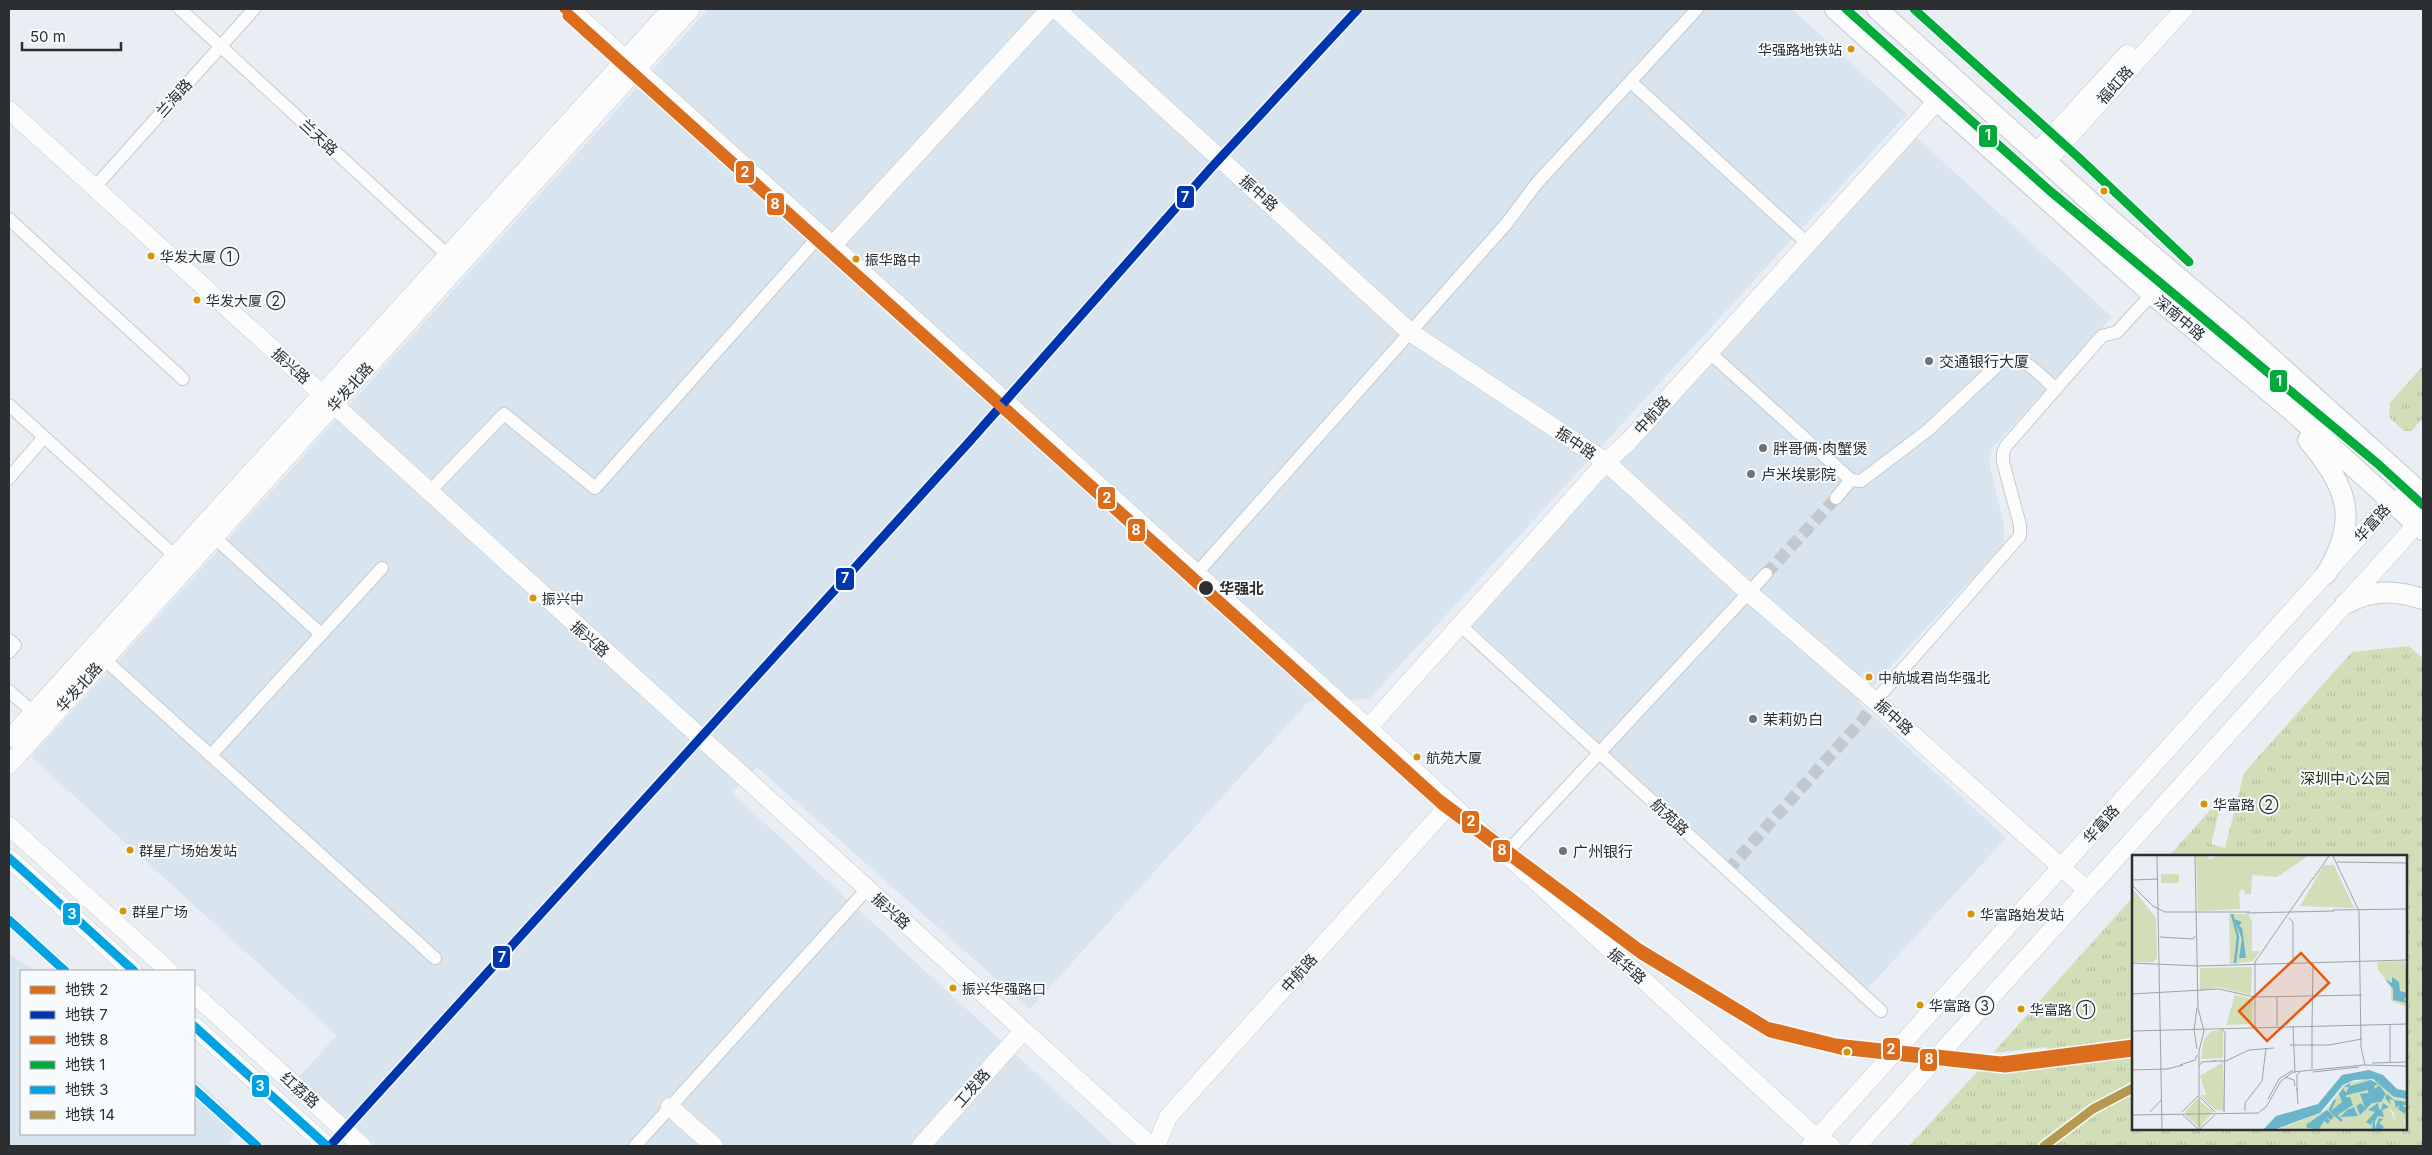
<svg xmlns="http://www.w3.org/2000/svg" width="2432" height="1155" viewBox="0 0 2432 1155" font-family="Inter,'Noto Sans SC',sans-serif">
<defs>
<pattern id="park-tufts" width="24" height="20" patternUnits="userSpaceOnUse" patternTransform="scale(1.25)"><rect width="24" height="20" fill="#d1deb8"/><path d="M3 7l-1-3M5 7V3M7 7l1-3M15 17l-1-3M17 17v-4M19 17l1-3" fill="none" stroke="#b4bf9f"/></pattern>
</defs>
<rect width="100%" height="100%" fill="#e8eef3"/>
<g fill="#d8e4ee">
<polygon points="708,9 1792,9 1907,114 1369,699 1309,701 1030,1009 757,767 732,793 1115,1146 376,1146 299,1077 337,1035 31,757"/>
<polygon points="1916,137 2112,317 1993,447 1989,462 2004,526 2003,545 1858,702 2006,838 1867,989 1469,623"/>
<polygon points="9,954 35,971 21,971 21,1134 194,1134 194,1077 228,1110 234,1121 234,1133 229,1146 9,1146"/>
</g>
<g fill="url(#park-tufts)">
<polygon points="2423,366 2423,418 2411,431 2404,431 2389,417 2390,403"/>
<polygon points="2409,646 2423,659 2423,1146 1909,1146 1978,1071 2048,1065 2047,1047 1993,1053 2133,897 2133,1129 2406,1129 2406,856 2169,856 2223,796 2211,844 2225,848 2244,773 2352,652"/>
</g>
<g fill="none" stroke-linecap="round" stroke-linejoin="round">
<g stroke="#c2c8cc" stroke-width="12" stroke-dasharray="12 6" stroke-linecap="butt">
<polyline points="1766,574 1836,498"/>
<polyline points="1728,870 1863,719 1875,701"/>
</g>
<g stroke="#c6cbce" stroke-width="14">
<g id="street">
<polyline points="180,9 454,261"/>
<polyline points="1631,82 1807,243"/>
<polyline points="94,188 254,9"/>
<polyline points="9,219 183,379"/>
<path d="M1709,352L1851,480L1861,481L1927,431L2001,362C2024,352 2039,375 2056,389"/>
<polyline points="9,405 175,556"/>
<polyline points="9,478 44,437"/>
<polyline points="429,492 504,414 595,488 820,235"/>
<polyline points="1836,498 1851,480"/>
<polyline points="214,537 321,634"/>
<polyline points="1196,574 1507,223 1537,183 1697,9"/>
<polyline points="1459,624 1881,1011"/>
<polyline points="9,640 15,645 9,652"/>
<polyline points="104,659 435,958"/>
<polyline points="9,691 33,712"/>
<polyline points="1875,701 2020,536 2020,525 2003,462 2003,453 2006,446 2102,336 2117,332 2152,294"/>
<polyline points="211,755 382,568"/>
<polyline points="1505,854 1766,574"/>
<polyline points="635,1146 867,889"/>
</g>
</g>
<g stroke="#c6cbce" stroke-width="19">
<g id="secondary">
<polyline points="570,9 1368,728 1789,1113 1817,1138 1831,1146"/>
<polyline points="1056,9 1410,332 1606,462 1748,592 1875,701 2087,890"/>
<polyline points="9,110 1151,1146"/>
<polyline points="2037,152 2127,54"/>
<polyline points="2047,161 2184,9"/>
<polyline points="832,246 1050,9"/>
<polyline points="1368,728 1606,462 1629,441 1937,101"/>
<polyline points="9,739 671,9"/>
<polyline points="9,765 691,9"/>
<polyline points="9,826 169,971"/>
<polyline points="9,858 133,971"/>
<polyline points="194,994 362,1146"/>
<polyline points="194,1026 327,1146"/>
<polyline points="670,1107 714,1146"/>
<polyline points="921,1146 1023,1031"/>
<polyline points="1156,1146 1168,1117 1450,804"/>
<polyline points="1810,1146 2391,501 2423,491"/>
<polyline points="1857,1146 2417,524 2421,493"/>
</g>
</g>
<g stroke="#c6cbce" stroke-width="22">
<g id="primary">
<polyline points="1835,9 2152,294 2291,410 2423,530"/>
<polyline points="1877,9 2114,223 2239,329 2423,495"/>
<path d="M2308,440C2346,486 2361,518 2326,574"/>
<path d="M2345,604C2371,589 2396,590 2423,599"/>
</g>
</g>
<use href="#street" stroke="#fcfcfd" stroke-width="12"/>
<use href="#secondary" stroke="#fcfcfd" stroke-width="18"/>
<use href="#primary" stroke="#fcfcfd" stroke-width="20"/>
<g stroke="#f7fbfe" stroke-width="12">
<polyline id="metro-1" points="564,9 1439,798 1638,947 1767,1026 1836,1043 2001,1061 2133,1044"/>
</g>
<g stroke="#f7fbfe" stroke-width="12">
<polyline id="metro-2" points="330,1146 970,441 1211,168 1358,9"/>
</g>
<g stroke="#f7fbfe" stroke-width="12">
<polyline id="metro-3" points="567,16 1442,806 1641,955 1770,1033 1840,1050 2005,1068 2133,1052"/>
</g>
<g stroke="#f7fbfe" stroke-width="12">
<g id="metro-4">
<polyline points="1846,9 2050,191 2378,464 2423,505"/>
<polyline points="1914,9 2078,157 2189,262"/>
</g>
</g>
<g stroke="#f7fbfe" stroke-width="12">
<g id="metro-5">
<polyline points="9,858 134,971"/>
<polyline points="9,920 65,971"/>
<polyline points="194,1026 327,1146"/>
<polyline points="194,1089 257,1146"/>
</g>
</g>
<g stroke="#f7fbfe" stroke-width="12">
<polyline id="metro-6" points="2044,1146 2093,1109 2133,1088"/>
</g>
<use href="#metro-1" stroke="#db6d1c" stroke-width="9"/>
<use href="#metro-2" stroke="#0035ad" stroke-width="9"/>
<use href="#metro-3" stroke="#db6d1c" stroke-width="9"/>
<use href="#metro-4" stroke="#00ab39" stroke-width="9"/>
<use href="#metro-5" stroke="#00a2e1" stroke-width="9"/>
<use href="#metro-6" stroke="#b6994f" stroke-width="9"/>
</g>
<g fill="#d89408" stroke="#f7fbfe" stroke-width="2">
<circle cx="1851" cy="49" r="4.5"/>
<circle cx="2104" cy="191" r="4.5"/>
<circle cx="151" cy="256" r="4.5"/>
<circle cx="856" cy="259" r="4.5"/>
<circle cx="197" cy="300" r="4.5"/>
<circle cx="533" cy="598" r="4.5"/>
<circle cx="1869" cy="677" r="4.5"/>
<circle cx="1417" cy="757" r="4.5"/>
<circle cx="2204" cy="804" r="4.5"/>
<circle cx="130" cy="850" r="4.5"/>
<circle cx="123" cy="911" r="4.5"/>
<circle cx="1971" cy="914" r="4.5"/>
<circle cx="953" cy="988" r="4.5"/>
<circle cx="1920" cy="1005" r="4.5"/>
<circle cx="2021" cy="1009" r="4.5"/>
<circle cx="1847" cy="1052" r="4.5"/>
</g>
<g fill="#6d7276" stroke="#f7fbfe" stroke-width="2">
<circle cx="1929" cy="361" r="5"/>
<circle cx="1763" cy="448" r="5"/>
<circle cx="1751" cy="474" r="5"/>
<circle cx="1753" cy="719" r="5"/>
<circle cx="1563" cy="851" r="5"/>
</g>
<circle fill="#2b2f32" stroke="#f7fbfe" stroke-width="2" cx="1206" cy="588" r="8"/>
<g text-anchor="middle" dominant-baseline="central" stroke-width="4" stroke-linejoin="round" paint-order="stroke">
<g font-size="14" fill="#2b2f32" stroke="#f7fbfe" text-anchor="start">
<text x="1842" y="49" text-anchor="end">华强路地铁站</text>
<text x="160" y="256">华发大厦 ①</text>
<text x="865" y="259">振华路中</text>
<text x="206" y="300">华发大厦 ②</text>
<text x="542" y="598">振兴中</text>
<text x="1878" y="677">中航城君尚华强北</text>
<text x="1426" y="757">航苑大厦</text>
<text x="2213" y="804">华富路 ②</text>
<text x="139" y="850">群星广场始发站</text>
<text x="132" y="911">群星广场</text>
<text x="1980" y="914">华富路始发站</text>
<text x="962" y="988">振兴华强路口</text>
<text x="1929" y="1005">华富路 ③</text>
<text x="2030" y="1009">华富路 ①</text>
</g>
<g font-size="15" fill="#2b2f32" stroke="#f7fbfe">
<text transform="translate(2115 85) rotate(-48)">福虹路</text>
<text transform="translate(174 98) rotate(-48)">兰海路</text>
<text transform="translate(319 137) rotate(43)">兰天路</text>
<text transform="translate(1259 193) rotate(42)">振中路</text>
<text transform="translate(2180 318) rotate(40)">深南中路</text>
<text transform="translate(291 366) rotate(42)">振兴路</text>
<text transform="translate(350 387) rotate(-48)">华发北路</text>
<text transform="translate(1652 415) rotate(-48)">中航路</text>
<text transform="translate(1576 443) rotate(33)">振中路</text>
<text transform="translate(2372 523) rotate(-48)">华富路</text>
<text transform="translate(590 639) rotate(42)">振兴路</text>
<text transform="translate(79 687) rotate(-48)">华发北路</text>
<text transform="translate(1894 717) rotate(42)">振中路</text>
<text transform="translate(1670 817) rotate(43)">航苑路</text>
<text transform="translate(2101 824) rotate(-48)">华富路</text>
<text transform="translate(891 911) rotate(42)">振兴路</text>
<text transform="translate(1627 966) rotate(42)">振华路</text>
<text transform="translate(1299 973) rotate(-48)">中航路</text>
<text transform="translate(972 1088) rotate(-49)">工发路</text>
<text transform="translate(300 1090) rotate(42)">红荔路</text>
</g>
<g font-size="15" fill="#2b2f32" stroke="#f7fbfe" text-anchor="start">
<text x="1939" y="361">交通银行大厦</text>
<text x="1773" y="448">胖哥俩·肉蟹煲</text>
<text x="1761" y="474">卢米埃影院</text>
<text x="1763" y="719">茉莉奶白</text>
<text x="1573" y="851">广州银行</text>
</g>
<g font-size="15" font-weight="bold" fill="#2b2f32" stroke="#f7fbfe" text-anchor="start">
<text x="1219" y="588">华强北</text>
</g>
<g font-size="15" fill="#2d3414" stroke="#f7fbfe">
<text x="2345" y="778">深圳中心公园</text>
</g>
</g>
<g transform="translate(2132 855)">
<rect width="275" height="275" fill="#e8eef3"/>
<path d="M234,224L245,227L263,243L275,245V269L255,249L264,267L261,270L251,269V274H146L187,259L196,253L212,230ZM65,244L81,256L68,273L54,261V256Z" fill="#d1deb8"/>
<path d="M251,243L274,259L270,263L275,274H250L248,269L264,267L262,258L250,247ZM227,262L238,274L231,270L226,274H187L192,269L201,271L211,265L212,274L223,271L219,265Z" fill="#d1deb8"/>
<path d="M64,1H76L77,5L85,1H176L145,22L120,20L119,39H113L112,34L107,37L108,54L66,56ZM29,19H47V28H29ZM0,33L24,63L25,103L22,107H0ZM97,59H116L120,66V96H128L121,106L98,109ZM272,106L275,114V152L259,146V132L246,115L245,107ZM120,112L119,140L86,132L68,136V113ZM103,140L121,144L120,169L94,170ZM91,175V203L69,204L72,184L80,176ZM91,207L92,255H83L69,241V232L70,240H74L68,221ZM235,225L246,229L262,244L275,246V251L267,250L264,254L254,241L248,242L243,232L228,226L220,228L207,241L198,266L190,259L168,274H148L190,259L216,228L219,227Z" fill="#d1deb8"/>
<path d="M192,10H202L222,53L168,51Z" fill="#d1deb8"/>
<path d="M102,64L110,67L107,71L110,73L114,103H107L110,84ZM260,122L267,127L268,136L275,138L272,145L275,148L261,145V134L253,124L260,128ZM237,215L251,220L265,234L275,236V244L262,242L241,224L222,225L211,230L188,258L144,274H132L144,261L186,249L210,220ZM239,225L246,229L242,231L243,234L247,230L254,239L249,247L240,248L228,260L224,251L229,248L233,253L228,239L236,238V235L215,240L213,242H218L221,250L204,261L200,255L210,247L207,239L211,233L214,238L217,232H212L218,228V231ZM255,239L262,245L275,247V250H270L274,253L273,259L266,254L268,250L264,253L262,245L257,244L259,250L253,243ZM246,248L247,254L249,255L251,248L257,252L250,255L252,262L246,261L243,266V273L247,263L251,264L247,268L252,272L250,274H240L241,265L239,270L234,267L243,257L236,255ZM222,252L226,261L208,262L215,255ZM195,255L202,261L199,265L194,262L198,266L196,269L192,266L187,274L175,273L174,270Z" fill="#6bb5cb"/>
<path fill="none" stroke="#6bb5cb" stroke-width="2.5" d="M100,59L106,82L103,108M203,245L198,255L210,266"/>
<path fill="none" stroke="#9ca2a6" stroke-width="1" d="M25,1L30,274M63,1L66,153L72,176L67,196V274M201,1L227,56L229,192M205,7L275,8M181,24L197,1M0,25L26,24M0,30L21,51L33,57H118M201,55L275,54M115,58L202,56M157,63L161,67V107M28,82L61,84L63,81M0,108L67,111L275,105M0,139L87,134L122,142L230,140M145,142V171M65,153L62,175L65,194M258,170V207M161,171L163,218M180,171L181,107M180,172V214M123,173V107L181,23M89,174L93,177L92,257M0,176L275,169M158,190H197L230,184M229,192L233,210M80,206H94L117,195L142,193M240,208L275,207M48,210L63,205L65,200M67,211L70,207L84,206M0,215L35,214L51,210M181,217L227,212M153,222L162,225L163,231M165,233L166,249M165,236V220L168,217M68,242L83,257M136,244L147,224L161,215M113,256V248L130,226L134,193M18,257L29,245M50,257L66,241M0,260L126,258L134,252L149,226L161,217L232,210L275,211M51,260L66,274M68,274L83,260"/>
<path fill="#e8590c" fill-opacity="0.15" stroke="#e8590c" stroke-width="2.5" d="M169,98L197,128L135,186L107,156Z"/>
<rect width="275" height="275" fill="none" stroke="#2b2f32" stroke-width="2.5"/>
</g>
<g stroke="#f7fbfe" stroke-width="2">
<rect x="1978" y="124" width="20" height="24" rx="5" fill="#00ab39"/>
<rect x="735" y="160" width="20" height="24" rx="5" fill="#db6d1c"/>
<rect x="1176" y="185" width="19" height="24" rx="5" fill="#0035ad"/>
<rect x="766" y="192" width="19" height="24" rx="5" fill="#db6d1c"/>
<rect x="2269" y="369" width="19" height="24" rx="5" fill="#00ab39"/>
<rect x="1097" y="486" width="19" height="24" rx="5" fill="#db6d1c"/>
<rect x="1127" y="518" width="19" height="24" rx="5" fill="#db6d1c"/>
<rect x="835" y="567" width="20" height="24" rx="5" fill="#0035ad"/>
<rect x="1461" y="810" width="19" height="24" rx="5" fill="#db6d1c"/>
<rect x="1492" y="839" width="19" height="24" rx="5" fill="#db6d1c"/>
<rect x="62" y="902" width="19" height="24" rx="5" fill="#00a2e1"/>
<rect x="492" y="945" width="19" height="24" rx="5" fill="#0035ad"/>
<rect x="1882" y="1037" width="19" height="24" rx="5" fill="#db6d1c"/>
<rect x="1919" y="1048" width="19" height="24" rx="5" fill="#db6d1c"/>
<rect x="251" y="1074" width="19" height="24" rx="5" fill="#00a2e1"/>
</g>
<g font-size="14" text-anchor="middle" font-weight="bold" fill="#fff">
<text x="1988" y="140">1</text>
<text x="745" y="177">2</text>
<text x="1185" y="202">7</text>
<text x="775" y="209">8</text>
<text x="2279" y="386">1</text>
<text x="1107" y="503">2</text>
<text x="1136" y="535">8</text>
<text x="845" y="583">7</text>
<text x="1471" y="826">2</text>
<text x="1502" y="855">8</text>
<text x="72" y="919">3</text>
<text x="502" y="962">7</text>
<text x="1891" y="1054">2</text>
<text x="1929" y="1064">8</text>
<text x="260" y="1091">3</text>
</g>
<rect width="2432" height="1155" fill="none" stroke="#2b2f32" stroke-width="20"/>
<rect x="20" y="970" width="175" height="165" fill="#f7fbfe" stroke="#a5a9ac"/>
<rect x="30" y="986" width="25" height="8" fill="#db6d1c" stroke="#a5a9ac"/>
<text x="65" y="995" font-size="15" fill="#2b2f32">地铁 2</text>
<rect x="30" y="1011" width="25" height="8" fill="#0035ad" stroke="#a5a9ac"/>
<text x="65" y="1020" font-size="15" fill="#2b2f32">地铁 7</text>
<rect x="30" y="1036" width="25" height="8" fill="#db6d1c" stroke="#a5a9ac"/>
<text x="65" y="1045" font-size="15" fill="#2b2f32">地铁 8</text>
<rect x="30" y="1061" width="25" height="8" fill="#00ab39" stroke="#a5a9ac"/>
<text x="65" y="1070" font-size="15" fill="#2b2f32">地铁 1</text>
<rect x="30" y="1086" width="25" height="8" fill="#00a2e1" stroke="#a5a9ac"/>
<text x="65" y="1095" font-size="15" fill="#2b2f32">地铁 3</text>
<rect x="30" y="1111" width="25" height="8" fill="#b6994f" stroke="#a5a9ac"/>
<text x="65" y="1120" font-size="15" fill="#2b2f32">地铁 14</text>
<path d="M22 42v8h99v-8" fill="none" stroke="#2b2f32" stroke-width="2.5"/>
<text x="30" y="42" font-size="15" fill="#2b2f32" stroke="#f7fbfe" stroke-width="4" paint-order="stroke">50 m</text>
</svg>
